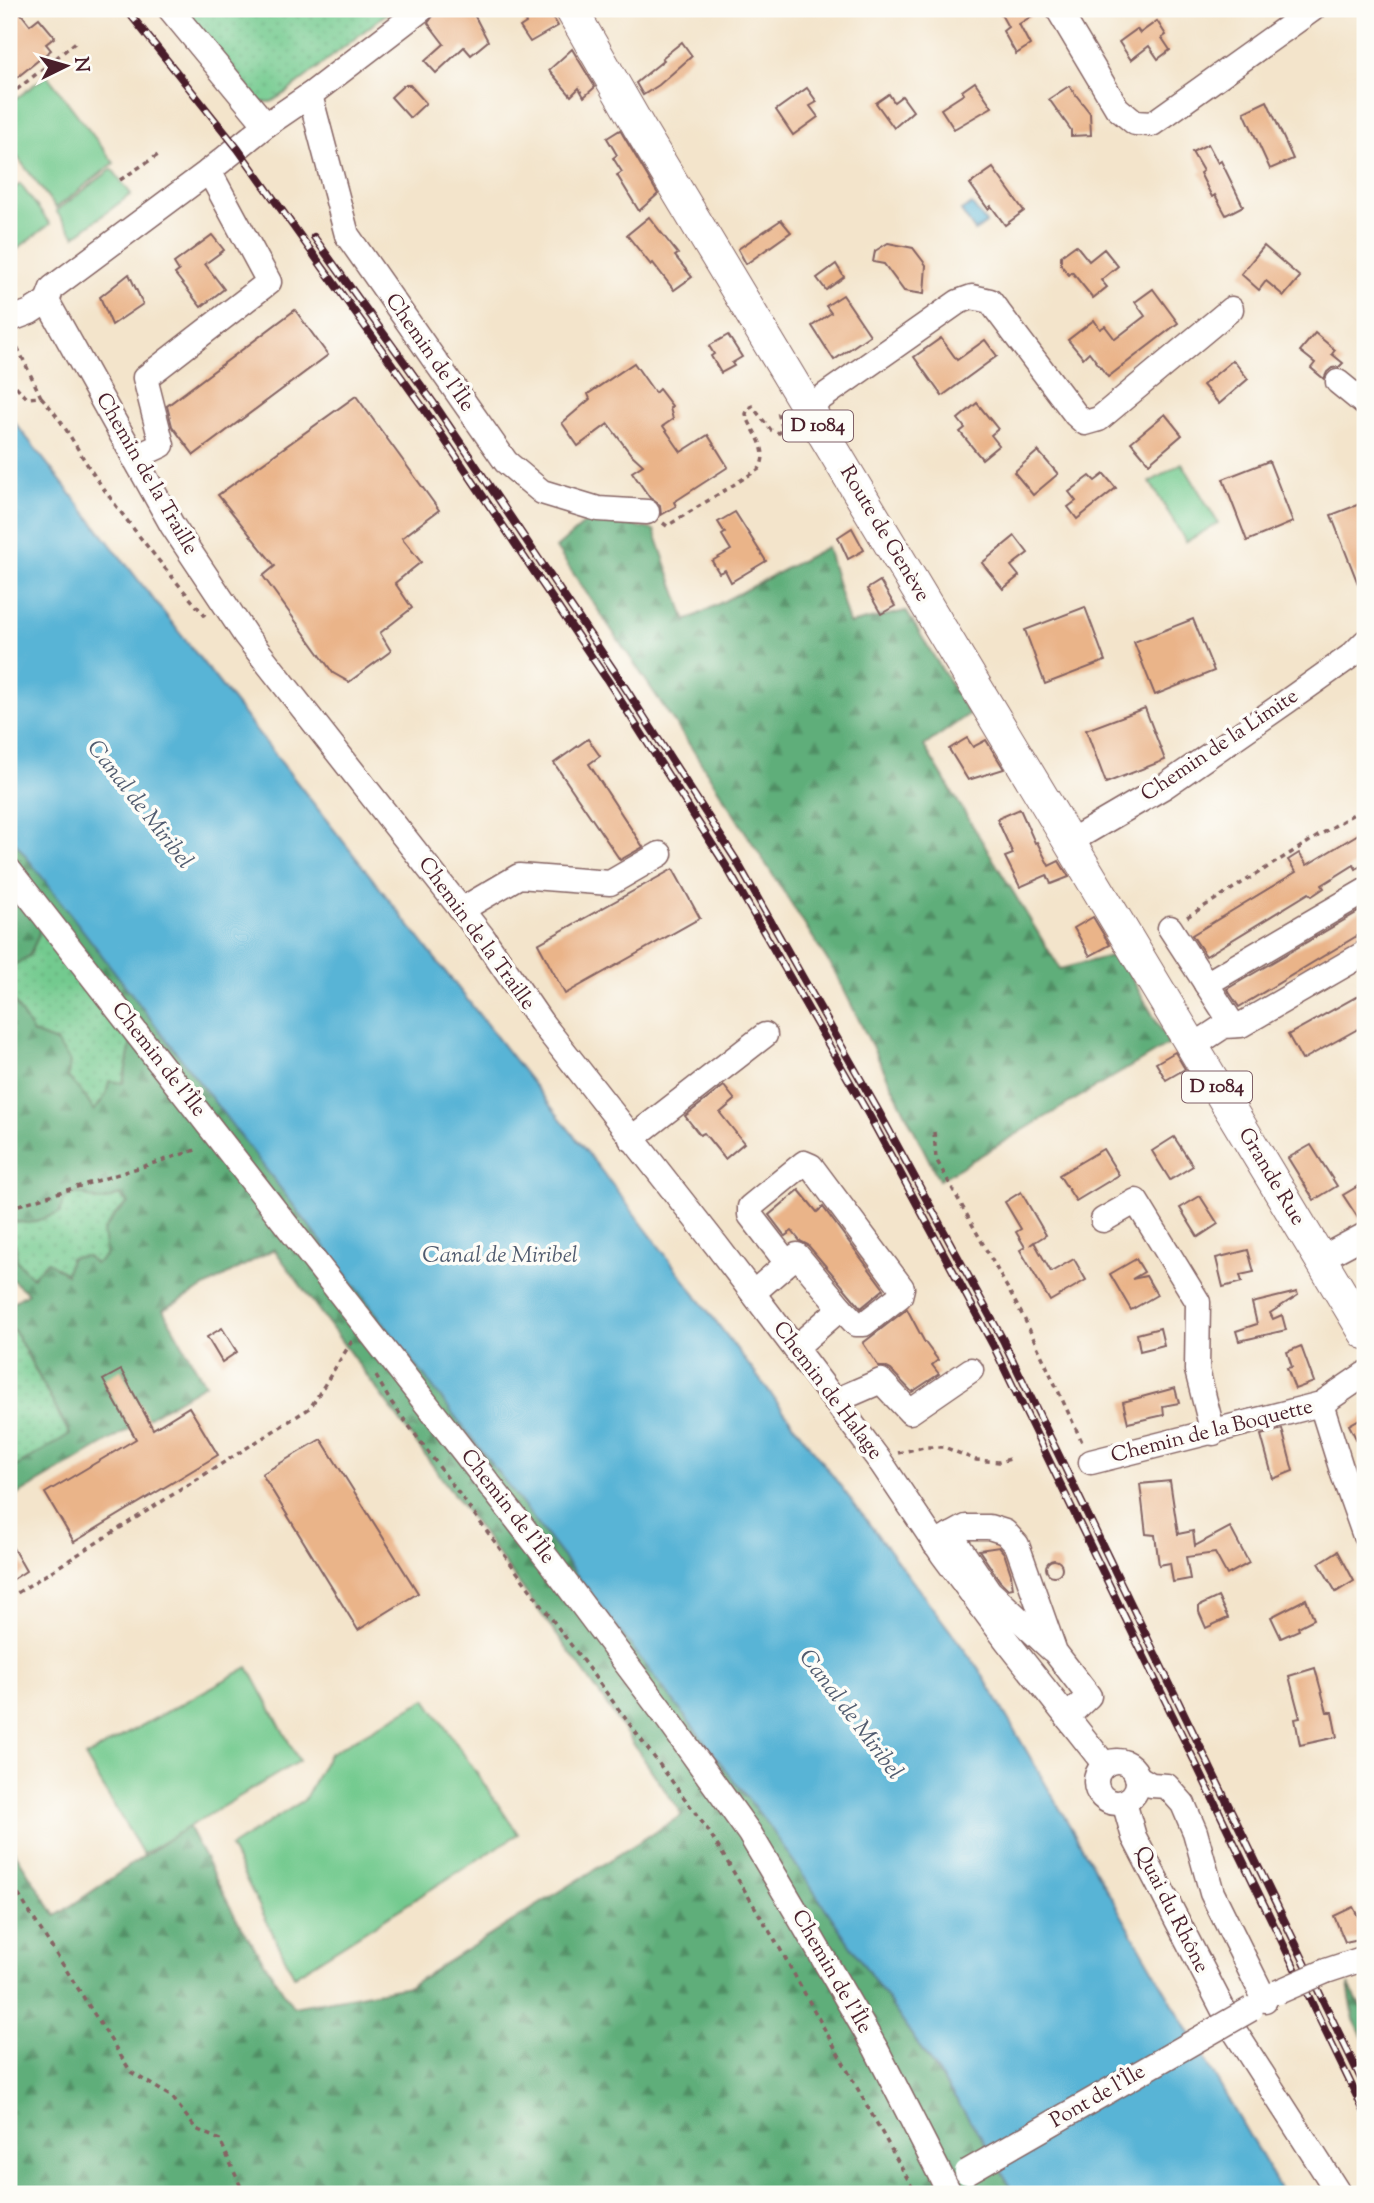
<svg xmlns="http://www.w3.org/2000/svg" width="1374" height="2203" viewBox="0 0 1374 2203" font-family="'Sorts Mill Goudy',serif">
<defs>
<pattern id="grass-dots" width="8" height="8" patternUnits="userSpaceOnUse" patternTransform="scale(1.75)"><rect width="8" height="8" fill="#73ca8f"/><path d="M2 2h.1M6 6h.1" fill="none" stroke="#65ad7c" stroke-width="1.8" stroke-linecap="round"/></pattern>
<pattern id="forest-firs" width="22" height="20" patternUnits="userSpaceOnUse" patternTransform="scale(1.75)"><rect width="22" height="20" fill="#5eae7a"/><path d="M5 1l3.5 6h-7zM16 11l3.5 6h-7z" fill="#508d64"/></pattern>
</defs>
<rect width="100%" height="100%" fill="#fdfcf7"/>
<filter id="ink" filterUnits="userSpaceOnUse"><feTurbulence type="fractalNoise" baseFrequency=".0143" numOctaves="2"/><feDisplacementMap in="SourceGraphic" scale="14" xChannelSelector="R" yChannelSelector="G"/><feConvolveMatrix kernelMatrix="1 2 1 2 8 2 1 2 1" color-interpolation-filters="sRGB"/></filter>
<filter id="wash" filterUnits="userSpaceOnUse"><feTurbulence type="fractalNoise" baseFrequency=".00686" numOctaves="4" result="noise"/><feDisplacementMap in="SourceGraphic" scale="28" xChannelSelector="R" yChannelSelector="G"/><feGaussianBlur stdDeviation="1.57" result="paint"/><feColorMatrix in="noise" values="0 0 0 0 0 0 0 0 0 0 0 0 0 0 0 0 0 1.4 0 .05"/><feComposite in="paint" operator="in"/></filter>
<g filter="url(#wash)">
<rect width="100%" height="100%" fill="#f3e4cb"/>
<g fill="url(#grass-dots)" stroke="#5e745d" stroke-width="2">
<polygon points="181,9 392,9 287,92 271,102 261,102"/>
<polygon points="42,917 133,1034 123,1083 106,1095 94,1112 86,1098 67,1076 56,1042 33,1033 9,993 9,968 29,956"/>
<polygon points="77,1193 101,1201 120,1195 128,1203 115,1215 106,1255 95,1265 66,1274 33,1279 17,1261 15,1244 9,1247 9,1221 30,1223 63,1198"/>
<polygon points="14,1330 70,1435 9,1471 9,1331"/>
</g>
<g fill="url(#forest-firs)" stroke="#546652" stroke-width="2">
<polygon points="592,517 654,530 686,621 827,547 849,624 906,611 969,714 924,746 1060,969 1118,954 1169,1044 939,1180 835,972 691,747 556,548"/>
<polygon points="9,797 772,1830 982,2138 1015,2194 9,2194 9,1843 56,1916 188,1826 236,1918 293,2007 409,1986 682,1815 589,1679 274,1249 163,1310 205,1384 9,1500 9,1471 70,1434 14,1330 9,1331 9,1301 13,1302 28,1293 9,1277 9,1247 15,1244 17,1261 32,1278 47,1261 66,1274 70,1258 86,1256 95,1264 106,1255 103,1231 115,1215 128,1203 120,1195 101,1201 77,1193 64,1198 60,1213 30,1223 9,1221 9,993 33,1033 56,1042 70,1061 68,1077 86,1098 94,1111 106,1095 109,1081 123,1083 133,1034 42,918 38,937 29,956 9,968"/>
<polygon points="1348,1984 1365,2014 1365,2041 1354,2020"/>
</g>
<g fill="#73ca8f" stroke="#5e745d" stroke-width="2">
<polygon points="47,75 114,163 56,208 9,146 9,104"/>
<polygon points="112,169 131,194 75,236 56,211"/>
<polygon points="20,184 50,224 9,255 9,192"/>
<polygon points="1182,463 1218,523 1186,542 1150,482"/>
<polygon points="248,1667 299,1761 143,1854 85,1757"/>
<polygon points="426,1699 518,1834 294,1976 230,1847 304,1800 329,1754"/>
</g>
<g fill="#58b4d6" stroke="#516a80" stroke-width="2">
<polygon points="972,204 986,223 975,231 961,211"/>
<polygon points="9,415 611,1183 979,1669 1283,2194 1015,2194 982,2138 772,1830 9,834"/>
</g>
<g id="blocks">
<g fill="#eab489">
<polygon points="438,9 471,9 488,41 471,55 464,47 436,73 425,61 444,44 428,23"/>
<polygon points="518,9 548,9 558,26 530,42 520,27 526,23"/>
<polygon points="998,9 1043,9 1019,24 1030,45 1016,54 1003,31 1008,27"/>
<polygon points="19,11 30,25 39,18 55,37 46,44 51,50 9,84 9,19"/>
<polygon points="1157,21 1166,35 1162,38 1170,50 1158,59 1149,46 1131,60 1119,42 1137,29 1140,33"/>
<polygon points="682,42 692,56 659,85 643,95 636,83 664,60 662,58"/>
<polygon points="572,49 595,87 584,97 579,88 571,96 549,70"/>
<polygon points="975,82 992,107 954,129 941,109 964,94 962,91"/>
<polygon points="404,85 410,85 426,103 410,118 391,97"/>
<polygon points="1069,86 1090,113 1091,135 1071,136 1071,130 1049,99"/>
<polygon points="807,88 817,102 810,106 818,117 793,135 776,110"/>
<polygon points="889,94 894,102 902,96 913,111 894,128 876,103"/>
<polygon points="1267,101 1293,159 1270,169 1244,112"/>
<polygon points="620,130 658,194 639,211 617,175 622,172 613,158 617,155 607,138"/>
<polygon points="1208,144 1218,163 1221,161 1243,206 1226,215 1215,195 1212,197 1200,173 1203,171 1192,152"/>
<polygon points="993,168 1024,211 1005,225 991,206 988,209 970,184"/>
<polygon points="649,217 678,254 675,256 692,277 674,290 653,263 651,265 627,235"/>
<polygon points="781,220 791,232 746,264 738,249"/>
<polygon points="212,235 224,250 205,264 224,289 201,307 175,274 179,271 174,263"/>
<polygon points="888,243 913,248 926,265 924,294 904,291 884,264 873,262 875,251"/>
<polygon points="1076,245 1089,261 1104,249 1118,266 1101,280 1107,287 1093,298 1072,272 1069,275 1061,265 1061,256"/>
<polygon points="1264,246 1300,277 1284,296 1266,281 1259,290 1241,274"/>
<polygon points="836,264 844,277 826,290 817,278"/>
<polygon points="129,274 143,304 112,325 100,297"/>
<polygon points="1153,289 1178,323 1108,377 1089,352 1083,358 1068,340 1094,320 1100,329 1105,326 1115,339 1145,316 1135,302"/>
<polygon points="843,295 870,335 834,360 812,326 831,313 826,306"/>
<polygon points="295,310 328,355 194,455 172,426 167,406"/>
<polygon points="1315,333 1335,350 1332,354 1343,363 1339,367 1332,368 1327,372 1324,379 1311,368 1315,363 1300,351"/>
<polygon points="728,335 742,357 732,363 734,366 721,373 711,356 714,354 709,346"/>
<polygon points="941,338 957,360 985,340 997,356 942,396 914,357"/>
<polygon points="1233,360 1248,379 1219,404 1203,385"/>
<polygon points="634,363 655,393 659,389 672,406 670,408 673,419 663,426 681,452 708,435 728,467 674,502 676,506 661,515 660,505 650,498 632,472 643,465 630,453 608,424 578,446 562,423 590,399 588,394"/>
<polygon points="356,396 439,510 402,538 421,562 395,583 412,608 380,633 391,651 349,682 333,673 263,576 275,566 218,495"/>
<polygon points="977,403 998,429 991,435 999,445 982,459 960,432 965,428 958,419"/>
<polygon points="1165,414 1182,435 1149,463 1131,442"/>
<polygon points="1038,451 1058,474 1033,495 1014,472"/>
<polygon points="1269,461 1293,522 1247,541 1223,479"/>
<polygon points="1104,474 1116,488 1077,519 1068,507 1076,501 1069,492 1090,476 1095,481"/>
<polygon points="1365,502 1365,599 1364,599 1331,515"/>
<polygon points="735,512 766,561 731,582 725,570 719,573 712,561 731,550 722,535 725,533 718,522"/>
<polygon points="852,528 864,550 848,559 838,537"/>
<polygon points="1015,536 1028,553 1011,566 1019,576 1003,589 982,563"/>
<polygon points="880,581 895,606 881,614 867,589"/>
<polygon points="1085,607 1105,661 1045,684 1025,630"/>
<polygon points="1193,619 1214,671 1155,695 1134,642"/>
<polygon points="1145,708 1165,760 1106,783 1086,730"/>
<polygon points="967,738 973,747 986,740 1004,769 968,780 949,749"/>
<polygon points="588,739 600,756 589,764 643,847 620,860 554,763"/>
<polygon points="1020,809 1035,843 1037,842 1049,866 1059,861 1069,877 1051,884 1047,875 1020,887 1005,857 1013,854 997,819"/>
<polygon points="1365,830 1365,863 1356,869 1354,865 1322,885 1324,888 1312,896 1309,893 1206,956 1192,935 1296,872 1288,860 1299,853 1307,865"/>
<polygon points="673,869 700,918 565,994 538,944"/>
<polygon points="1365,908 1365,931 1239,1007 1227,989"/>
<polygon points="1093,917 1110,945 1090,956 1074,928"/>
<polygon points="1365,992 1365,1025 1302,1060 1288,1035"/>
<polygon points="1175,1052 1185,1069 1166,1080 1156,1063"/>
<polygon points="724,1086 735,1100 720,1113 744,1143 725,1159 704,1133 700,1135 685,1116"/>
<polygon points="1174,1137 1193,1166 1170,1180 1152,1151"/>
<polygon points="1311,1145 1337,1186 1314,1200 1288,1158"/>
<polygon points="1103,1149 1119,1175 1076,1201 1059,1175"/>
<polygon points="1365,1182 1365,1220 1360,1221 1343,1195"/>
<polygon points="799,1190 817,1212 823,1207 884,1289 861,1308 808,1245 800,1241 792,1231 785,1236 769,1215"/>
<polygon points="1021,1192 1046,1235 1030,1245 1034,1242 1051,1272 1074,1259 1086,1280 1050,1301 1020,1250 1025,1247 1016,1232 1021,1229 1005,1202"/>
<polygon points="1200,1196 1218,1224 1198,1237 1180,1208"/>
<polygon points="1248,1250 1254,1272 1240,1275 1242,1282 1223,1287 1216,1258"/>
<polygon points="1136,1259 1144,1272 1132,1279 1146,1276 1157,1295 1131,1310 1110,1274"/>
<polygon points="1297,1292 1298,1295 1270,1313 1273,1319 1282,1315 1286,1330 1239,1341 1236,1331 1257,1324 1252,1303"/>
<polygon points="907,1309 924,1341 938,1360 932,1365 939,1374 912,1392 891,1370 885,1367 879,1367 863,1343"/>
<polygon points="222,1328 237,1352 222,1362 207,1337"/>
<polygon points="1160,1328 1164,1345 1140,1351 1137,1334"/>
<polygon points="1301,1346 1314,1382 1295,1389 1287,1368 1292,1367 1287,1352"/>
<polygon points="121,1370 153,1429 189,1407 218,1455 74,1542 45,1493 136,1439 103,1380"/>
<polygon points="1175,1388 1179,1403 1163,1406 1164,1415 1128,1423 1123,1402"/>
<polygon points="1365,1416 1365,1456 1349,1425"/>
<polygon points="1282,1429 1293,1471 1273,1479 1261,1435"/>
<polygon points="321,1439 418,1593 358,1630 262,1474"/>
<polygon points="1170,1481 1178,1534 1193,1531 1195,1546 1230,1527 1249,1563 1227,1575 1215,1553 1186,1557 1190,1579 1173,1582 1170,1563 1159,1565 1155,1535 1146,1534 1140,1484"/>
<polygon points="9,1541 26,1571 9,1582"/>
<polygon points="999,1547 1004,1553 1011,1574 1013,1588 1008,1589 1000,1581 979,1550"/>
<polygon points="1338,1551 1354,1581 1336,1592 1319,1563"/>
<circle cx="1054" cy="1568" r="8"/>
<polygon points="1218,1597 1228,1618 1206,1628 1199,1612 1199,1606"/>
<polygon points="1306,1599 1314,1619 1298,1627 1299,1630 1281,1638 1271,1617"/>
<polygon points="1315,1668 1327,1712 1332,1712 1337,1737 1300,1745 1295,1719 1300,1718 1289,1676"/>
<polygon points="1353,1907 1362,1924 1364,1938 1345,1942 1334,1916"/>
</g>
</g>
</g>
<g filter="url(#ink)">
<use href="#blocks" fill-opacity="0" stroke="#856463" stroke-width="2"/>
<g fill="none" stroke-linecap="round" stroke-linejoin="round">
<g stroke="#856463" stroke-width="27">
<g id="minor">
<polyline points="170,9 266,125"/>
<polyline points="1058,9 1117,108 1135,123 1152,124 1313,9"/>
<polyline points="310,95 347,235 506,462 542,492 598,509 647,512"/>
<polyline points="47,301 172,525 246,636 482,936 541,1022 717,1246 835,1401 882,1464 943,1555 1007,1641 1105,1765"/>
<polyline points="47,301 52,288 209,171 266,125 310,95 422,9"/>
<polyline points="9,320 30,312 47,301"/>
<polyline points="1338,382 1365,404"/>
<polyline points="807,408 958,302 972,297 990,301 1076,415 1085,423 1099,419 1231,309"/>
<polyline points="134,458 162,445 145,378 269,282 209,171"/>
<polyline points="1069,842 1165,786 1286,702 1352,655 1365,642"/>
<polyline points="9,870 550,1562 664,1714 750,1834 794,1908 876,2049 950,2194"/>
<polyline points="461,910 519,876 610,883 660,854"/>
<polyline points="1170,928 1233,1025"/>
<polyline points="1206,984 1365,891"/>
<polyline points="1192,1047 1224,1026 1241,1025 1365,953"/>
<polyline points="631,1139 765,1035"/>
<polyline points="1103,1220 1136,1201 1198,1302 1197,1370 1213,1433"/>
<polyline points="1320,1259 1365,1235"/>
<polyline points="787,1263 750,1215 750,1207 804,1163 811,1166 902,1288 900,1296 864,1324 856,1324 841,1308"/>
<polyline points="753,1293 797,1255 841,1308 795,1348"/>
<polyline points="835,1401 881,1381 910,1412 971,1370"/>
<polyline points="1321,1404 1343,1474 1365,1536"/>
<polyline points="1091,1462 1321,1404 1365,1374"/>
<polyline points="951,1535 989,1591 1051,1649"/>
<polyline points="935,1544 966,1527 989,1527 1005,1532 1017,1545 1055,1652 1089,1696 1067,1717"/>
<circle cx="1117" cy="1782" r="21"/>
<polyline points="1137,1777 1151,1785 1167,1786 1183,1804 1195,1832 1212,1893 1265,2000"/>
<polyline points="1124,1802 1134,1837 1226,2015"/>
<polyline points="1326,1971 1365,1958"/>
<polyline points="1232,2027 1339,2194"/>
</g>
</g>
<g stroke="#856463" stroke-width="34">
<polyline id="major" points="571,9 640,129 1365,1333"/>
</g>
<g stroke="#856463" stroke-width="3.5" stroke-dasharray="5 5" stroke-linecap="butt">
<polyline points="9,96 76,42"/>
<polyline points="120,180 161,153"/>
<polyline points="9,379 27,398 41,397 14,340"/>
<path d="M41,397C63,420 75,446 92,472C126,522 166,570 205,616"/>
<path d="M663,523L667,526L759,469C771,449 752,433 746,414L748,408L752,406L771,430L779,433L783,430L778,412L782,410"/>
<polyline points="1187,917 1365,807"/>
<polyline points="934,1132 936,1159 1024,1318 1083,1444"/>
<polyline points="9,1208 199,1149"/>
<polyline points="376,1376 389,1399 708,1830 779,1947 916,2194"/>
<polyline points="898,1453 924,1447 944,1447 976,1460 999,1462 1010,1459"/>
<polyline points="9,1598 310,1408 352,1341"/>
<polyline points="9,1891 18,1894 131,2072 172,2097 196,2129 220,2140 244,2194"/>
<polyline points="9,1935 11,1938 9,1944"/>
</g>
<use href="#minor" stroke="#fff" stroke-width="24"/>
<use href="#major" stroke="#fff" stroke-width="32"/>
<g stroke="#4a1f2b" stroke-width="8">
<g id="rail">
<polyline points="126,9 238,149 424,409 608,681 726,866 870,1117 993,1345 1365,2113"/>
<polyline points="314,237 433,402 617,675 736,860 879,1112 1003,1340 1365,2087"/>
</g>
</g>
<use href="#rail" stroke="#fdfcf7" stroke-width="5" stroke-dasharray="16" stroke-linecap="butt"/>
<g stroke="#856463" stroke-width="27" stroke-linecap="butt">
<g id="minor-bridge">
<polyline points="1278,1992 1326,1971"/>
<polyline points="967,2172 1251,2009"/>
</g>
</g>
<use href="#minor-bridge" stroke="#fff" stroke-width="24"/>
</g>
</g>
<g text-anchor="middle" dominant-baseline="central" stroke-width="7" stroke-linejoin="round" paint-order="stroke">
<g fill="#fdfcf7" stroke="#806168" stroke-width="2">
<rect x="783" y="410.5" width="70" height="31" rx="5"/>
<rect x="1182" y="1071.5" width="70" height="31" rx="5"/>
</g>
<g font-size="19" font-weight="bold" fill="#4a1f2b">
<text x="818" y="426">D 1084</text>
<text x="1217" y="1087">D 1084</text>
</g>
<g font-size="21" fill="#4a1f2b" stroke="#fdfcf7">
<text transform="translate(429 353) rotate(55)">Chemin de l'Île</text>
<text transform="translate(146 474) rotate(60)">Chemin de la Traille</text>
<text transform="translate(884 534) rotate(59)">Route de Genève</text>
<text transform="translate(1220 746) rotate(-34)">Chemin de la Limite</text>
<text transform="translate(476 934) rotate(54)">Chemin de la Traille</text>
<text transform="translate(158 1060) rotate(52)">Chemin de l'Île</text>
<text transform="translate(1271 1177) rotate(59)">Grande Rue</text>
<text transform="translate(827 1391) rotate(53)">Chemin de Halage</text>
<text transform="translate(1212 1432) rotate(-14)">Chemin de la Boquette</text>
<text transform="translate(507 1507) rotate(52)">Chemin de l'Île</text>
<text transform="translate(1171 1910) rotate(63)">Quai du Rhône</text>
<text transform="translate(831 1972) rotate(60)">Chemin de l'Île</text>
<text transform="translate(1098 2097) rotate(-30)">Pont de l'Île</text>
</g>
<g font-size="23" font-style="italic" fill="#505b6f" stroke="#fdfcf7">
<text transform="translate(139 805) rotate(52)">Canal de Miribel</text>
<text x="500" y="1256">Canal de Miribel</text>
<text transform="translate(850 1715) rotate(53)">Canal de Miribel</text>
</g>
</g>
<rect width="1374" height="2203" fill="none" stroke="#fdfcf7" stroke-width="35"/>
<g transform="translate(66 66) rotate(85)" stroke="#fdfcf7" stroke-width="5" paint-order="stroke">
<path d="M0-5L12 26L0 18L-12 26Z" fill="#4a1f2b"/>
<text y="-10" font-size="19" font-weight="bold" text-anchor="middle" fill="#4a1f2b">N</text>
</g>
</svg>
